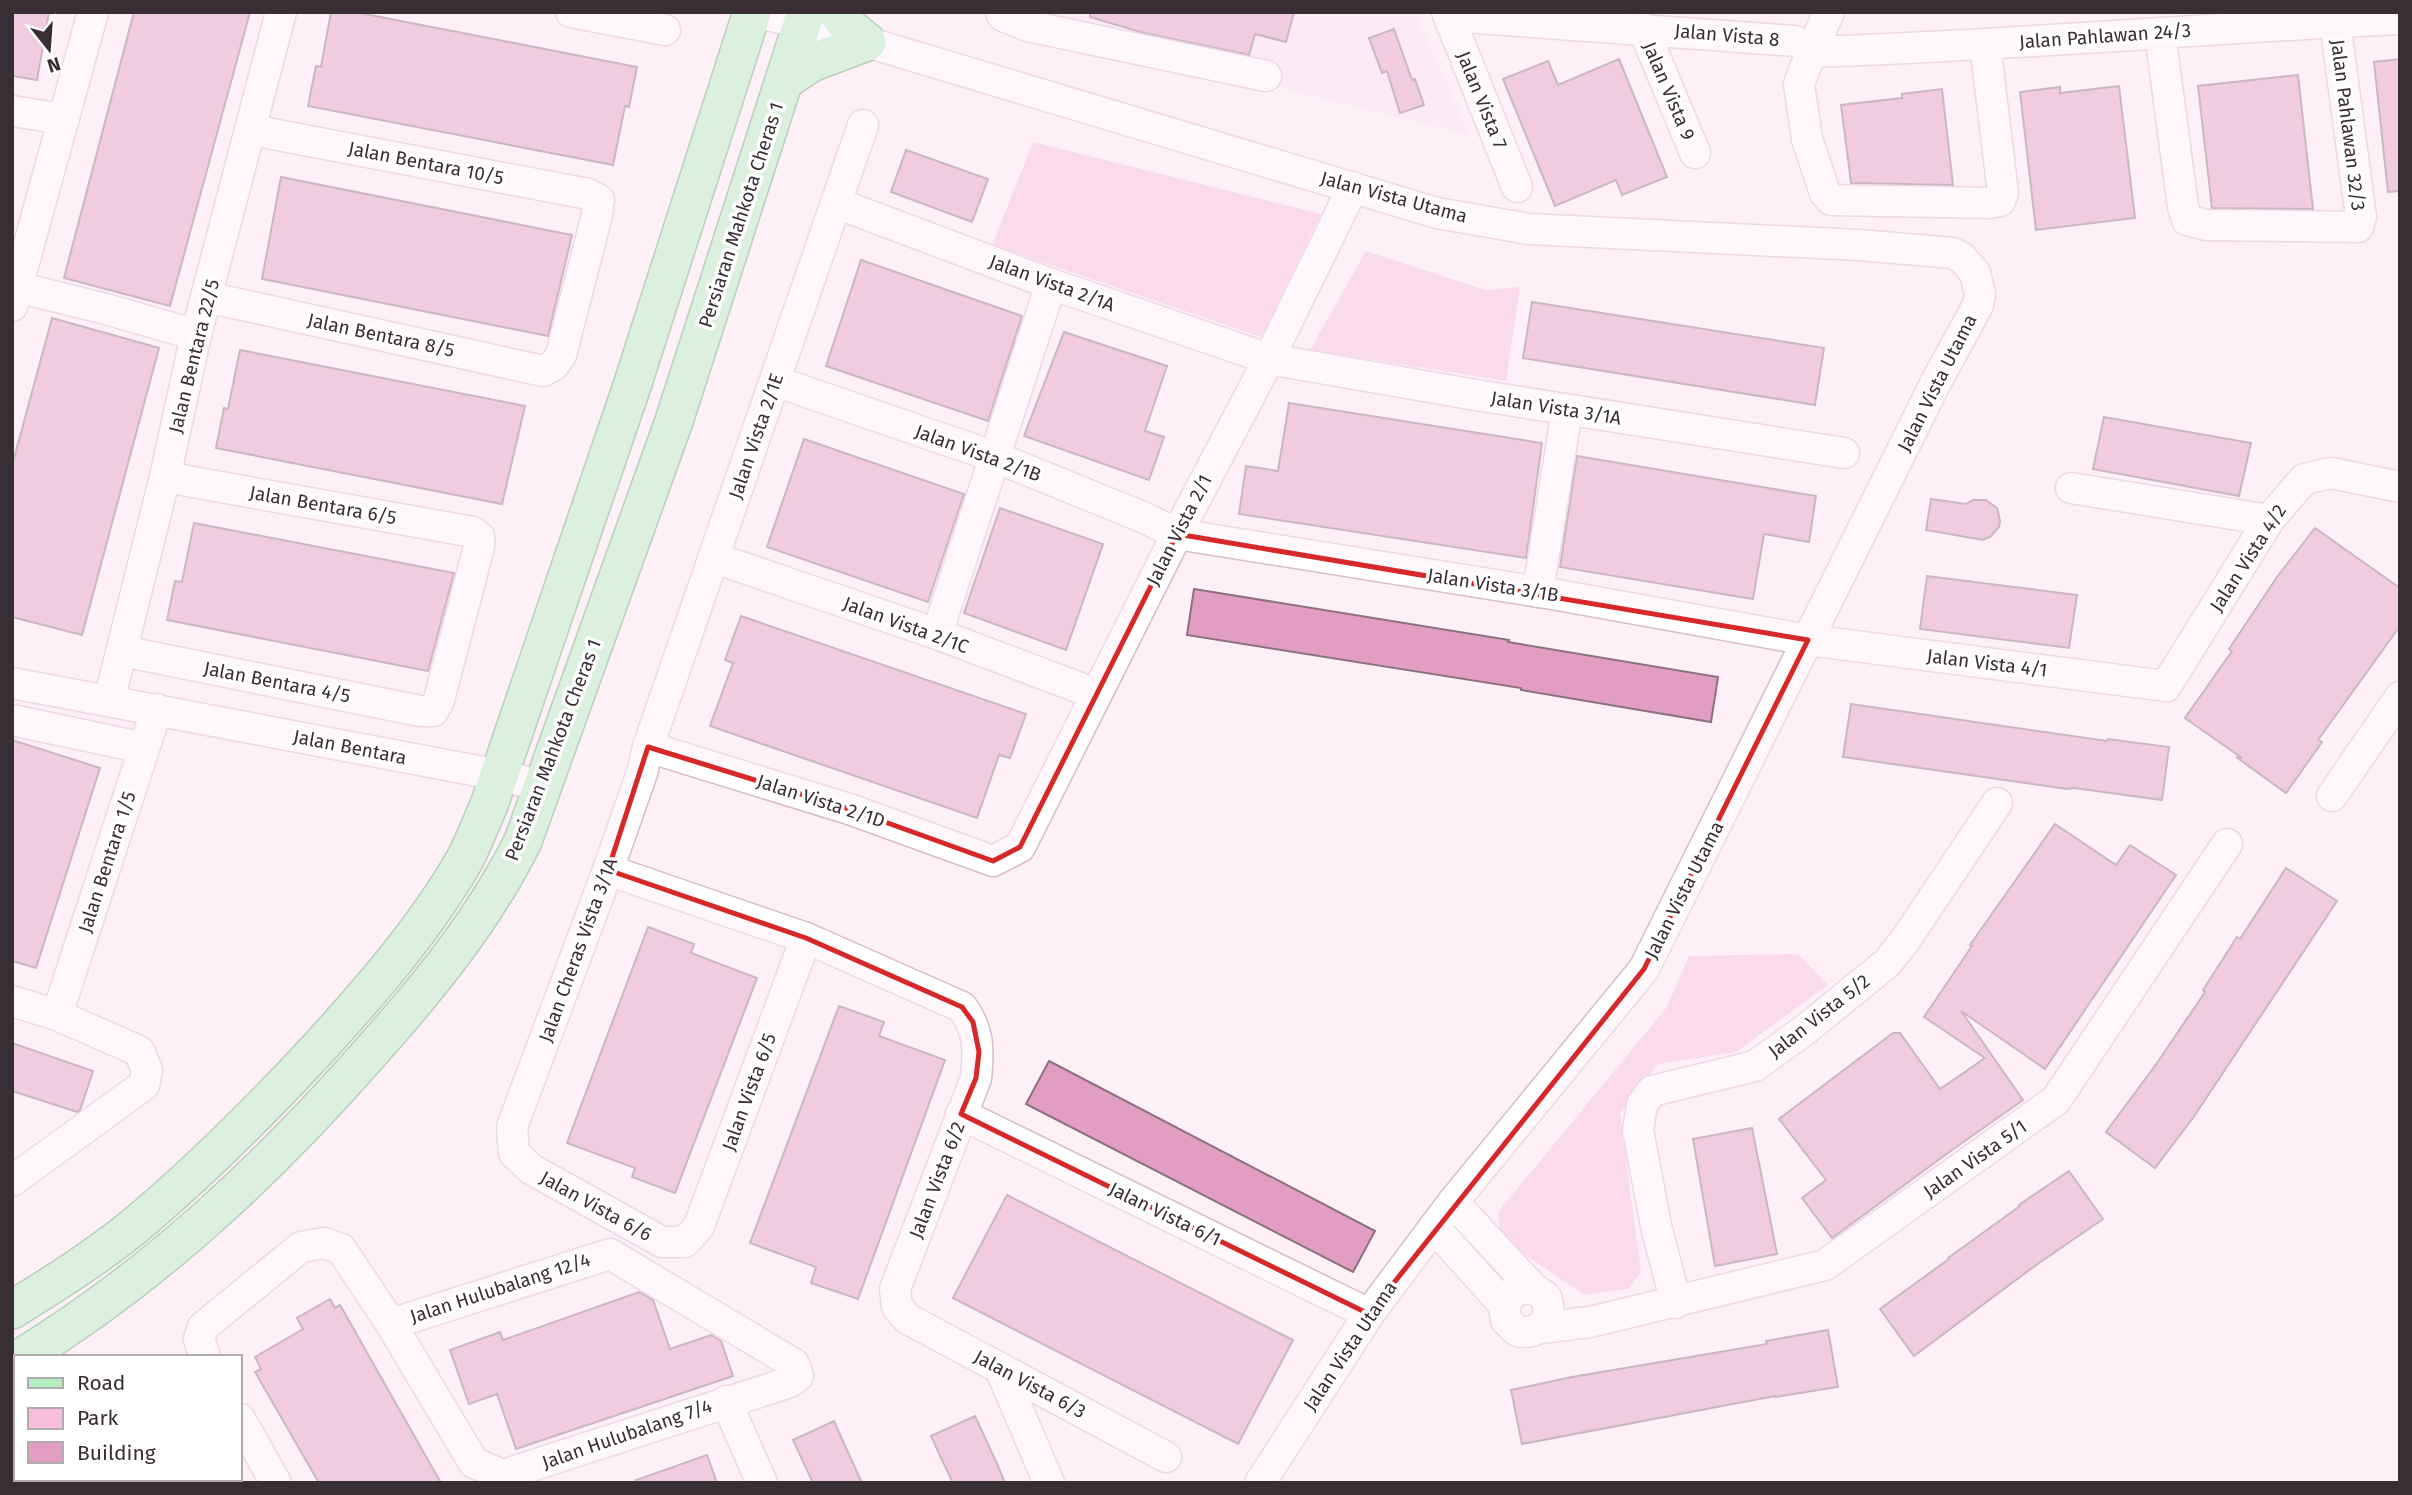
<svg xmlns="http://www.w3.org/2000/svg" width="2412" height="1495" viewBox="0 0 2412 1495" font-family="'Fira Sans',sans-serif">
<rect width="100%" height="100%" fill="#fdf0f7"/>
<polygon fill="#fbe3f0" points="971,12 1415,12 1470,135"/>
<g fill="#f9bede">
<polygon points="1033,142 1321,214 1261,337 992,245"/>
<polygon points="1366,251 1485,290 1520,287 1506,381 1310,350"/>
<polygon points="1798,954 1828,985 1736,1052 1658,1064 1620,1114 1641,1272 1628,1289 1584,1295 1501,1238 1498,1212 1667,1007 1689,956"/>
</g>
<g fill="#e29dc3" stroke="#8d717f" stroke-width="2">
<polygon points="12,12 49,12 37,80 12,76"/>
<polygon points="134,12 250,12 170,306 64,278"/>
<polygon points="331,12 355,12 637,67 629,107 625,106 613,165 308,106 316,66 321,67"/>
<polygon points="1090,12 1294,12 1286,42 1255,34 1249,55 1144,33 1090,17"/>
<polygon points="1394,29 1412,80 1415,79 1424,105 1400,113 1387,71 1382,73 1369,38"/>
<polygon points="1619,59 1667,177 1622,195 1616,180 1555,206 1503,79 1548,61 1558,85"/>
<polygon points="2400,59 2400,191 2388,192 2374,62"/>
<polygon points="2298,75 2313,209 2212,208 2198,86"/>
<polygon points="2119,86 2135,218 2036,230 2020,92 2060,87 2060,93"/>
<polygon points="1942,89 1953,185 1851,183 1841,105 1902,98 1902,94"/>
<polygon points="906,150 988,179 972,222 891,192"/>
<polygon points="281,177 572,235 548,336 262,279"/>
<polygon points="861,260 1022,316 988,421 826,366"/>
<polygon points="1532,302 1824,348 1815,405 1523,358"/>
<polygon points="52,318 159,348 82,635 12,617 12,466"/>
<polygon points="1064,332 1167,366 1145,431 1164,437 1149,480 1024,436"/>
<polygon points="240,350 525,406 502,504 216,448 224,408 228,409"/>
<polygon points="1289,403 1542,443 1526,558 1239,514 1246,466 1278,471"/>
<polygon points="2104,417 2251,443 2239,496 2093,469"/>
<polygon points="804,439 964,494 928,602 767,547"/>
<polygon points="1577,456 1816,496 1809,542 1764,534 1753,599 1560,567"/>
<polygon points="1931,499 1966,504 1973,500 1986,500 1997,508 2000,521 1999,527 1990,537 1983,540 1926,530"/>
<polygon points="1000,508 1103,544 1066,650 964,613"/>
<polygon points="194,523 454,573 428,671 167,620 175,581 182,582"/>
<polygon points="2315,528 2400,588 2400,626 2318,740 2322,742 2286,793 2236,757 2242,758 2185,718 2232,651 2229,649 2277,577"/>
<polygon points="1927,576 2077,595 2069,648 1920,629"/>
<polygon points="1194,589 1509,640 1508,642 1718,677 1711,722 1521,690 1521,688 1187,635"/>
<polygon points="741,616 1026,714 1010,758 999,755 977,818 710,726 733,663 725,660"/>
<polygon points="1851,704 2107,741 2108,739 2169,747 2162,800 2074,788 2067,789 1843,757"/>
<polygon points="12,740 100,768 36,968 12,961"/>
<polygon points="2055,824 2116,865 2130,845 2176,875 2045,1069 1961,1011 2023,1100 1952,1150 1832,1238 1802,1198 1826,1180 1779,1119 1893,1033 1900,1033 1940,1089 1985,1058 1924,1017 1972,946 1970,945"/>
<polygon points="2286,868 2337,901 2193,1118 2155,1168 2106,1132 2157,1063 2205,992 2203,990 2237,937 2240,939"/>
<polygon points="648,927 694,944 691,953 757,978 675,1193 632,1177 635,1168 567,1143"/>
<polygon points="839,1006 884,1022 879,1036 945,1060 858,1299 811,1283 816,1267 750,1243"/>
<polygon points="12,1043 93,1071 80,1110 77,1112 12,1091"/>
<polygon points="1049,1061 1375,1231 1353,1272 1026,1104"/>
<polygon points="1752,1128 1777,1254 1715,1266 1693,1139"/>
<polygon points="2069,1171 2103,1219 2032,1268 1914,1356 1880,1309 1949,1259 1948,1258 2020,1206 2019,1205"/>
<polygon points="1007,1195 1293,1340 1238,1444 953,1298"/>
<polygon points="639,1292 653,1300 670,1349 711,1335 721,1341 733,1376 516,1449 497,1394 469,1404 450,1350 500,1332 503,1340"/>
<polygon points="330,1299 335,1308 340,1305 441,1483 319,1483 255,1372 261,1369 255,1357 303,1329 297,1318"/>
<polygon points="1828,1330 1838,1387 1775,1397 1775,1396 1522,1444 1511,1390 1572,1377 1767,1344 1766,1341"/>
<polygon points="975,1416 998,1466 1005,1483 953,1483 941,1458 931,1436"/>
<polygon points="834,1421 842,1439 862,1483 813,1483 793,1440"/>
<polygon points="707,1455 717,1483 637,1483 636,1480"/>
</g>
<g fill="none" stroke-linecap="round" stroke-linejoin="round">
<g stroke="#dabbcb" stroke-width="33">
<g id="minor">
<polyline points="571,12 665,30"/>
<polyline points="753,12 803,23 1437,213 1529,229 1859,245 1953,253 1962,258 1975,273 1980,294 1978,305 1936,382 1644,969 1453,1202 1369,1314 1260,1483"/>
<polyline points="1001,12 1003,16 1028,26 1266,76"/>
<polyline points="1447,12 1517,187"/>
<polyline points="1829,12 1811,52 1799,84 1807,139 1825,193 1831,200 1990,203 2000,201 2003,193 1985,44"/>
<polyline points="1449,16 1795,41"/>
<polyline points="1643,28 1695,153"/>
<polyline points="2160,33 2183,207 2187,220 2206,225 2358,227 2361,217 2335,22"/>
<path d="M1811,52C2007,46 2203,28 2400,19"/>
<polyline points="12,111 64,119"/>
<polyline points="836,203 1051,284 1269,359 1476,395 1844,453"/>
<polyline points="17,287 106,309 196,335"/>
<polyline points="207,297 543,371 554,365 561,355 597,215 599,200 588,194 251,130"/>
<polyline points="12,306 93,12"/>
<polyline points="775,381 995,457 1145,518 1177,534 1552,594 1808,640 2166,686 2269,520 2304,479 2331,473 2400,487"/>
<polyline points="2071,488 2269,520"/>
<polyline points="715,558 937,634 1096,694"/>
<polyline points="1538,592 1567,410"/>
<polyline points="937,634 1051,284"/>
<polyline points="122,651 420,711 433,711 439,700 479,547 479,537 473,532 165,477"/>
<polyline points="12,683 499,775 542,786"/>
<polyline points="109,701 165,477 196,335 281,12"/>
<polyline points="12,720 144,748"/>
<polyline points="648,747 849,809 993,861 1020,847 1177,534 1269,359 1353,187"/>
<polyline points="2332,796 2400,697"/>
<path d="M608,870L806,938L962,1007C979,1030 979,1049 976,1078L895,1289L897,1307L908,1319L1166,1457"/>
<polyline points="806,938 699,1226 685,1242 662,1242 531,1169 514,1153 512,1127 608,870 642,773 648,747 863,125"/>
<polyline points="12,1001 57,1015 139,1051 147,1070 144,1085 12,1181"/>
<polyline points="57,1015 157,709"/>
<polyline points="961,1114 1369,1314"/>
<path d="M1453,1202L1533,1288L1546,1297C1554,1319 1540,1336 1517,1331L1506,1320L1504,1305L1515,1290L1533,1288"/>
<polyline points="1434,1227 1504,1305"/>
<polyline points="1676,1303 1656,1226 1638,1130 1642,1105 1652,1091 1755,1066 1806,1029 1887,963 1906,939 1997,803"/>
<polyline points="1540,1328 1590,1322 1825,1265 2056,1100 2227,844"/>
<polyline points="205,1357 199,1339 203,1327 301,1247 324,1243 341,1249 391,1324 474,1463 503,1475 790,1382 798,1376 794,1364 610,1254 391,1324"/>
<polyline points="1000,1368 1049,1483"/>
<polyline points="726,1401 762,1483"/>
<polyline points="240,1419 276,1483"/>
<polyline points="12,1448 16,1446"/>
<polyline points="68,1479 70,1483"/>
</g>
</g>
<g stroke="#68a475" stroke-width="40">
<g id="major">
<polyline points="837,12 850,28 867,42"/>
<polyline points="784,81 811,63 867,42"/>
<path d="M12,1310C57,1282 103,1253 143,1219C204,1167 260,1111 315,1052C369,993 425,929 465,859C474,842 481,823 489,805L632,386L752,12"/>
<path d="M22,1357C154,1276 266,1171 368,1055C427,989 483,921 523,841L674,421L806,12"/>
</g>
</g>
<use href="#minor" stroke="#fff" stroke-width="30"/>
<use href="#major" stroke="#b3efc1" stroke-width="37"/>
</g>
<path d="M0 0H2412V1495H0ZM1177,534L1808,640L1644,969L1369,1314L961,1114L976,1078L979,1052L973,1022L962,1007L806,938L608,870L648,747L849,809L993,861L1020,847Z" fill="#fdf0f7" fill-opacity=".55" fill-rule="evenodd"/>
<path fill="none" stroke="#d62828" stroke-width="5" stroke-linejoin="round" d="M1177,534L1808,640L1644,969L1369,1314L961,1114L976,1078L979,1052L973,1022L962,1007L806,938L608,870L648,747L849,809L993,861L1020,847Z"/>
<g text-anchor="middle" dominant-baseline="central" stroke-width="7" stroke-linejoin="round" paint-order="stroke">
<g font-size="19" fill="#3a2e35" stroke="#fff">
<text transform="translate(1727 35) rotate(5)">Jalan Vista 8</text>
<text transform="translate(2105 36) rotate(-4)">Jalan Pahlawan 24/3</text>
<text transform="translate(1669 91) rotate(67)">Jalan Vista 9</text>
<text transform="translate(1482 100) rotate(68)">Jalan Vista 7</text>
<text transform="translate(2348 125) rotate(83)">Jalan Pahlawan 32/3</text>
<text transform="translate(426 163) rotate(11)">Jalan Bentara 10/5</text>
<text transform="translate(1394 197) rotate(15)">Jalan Vista Utama</text>
<text transform="translate(741 215) rotate(-72)">Persiaran Mahkota Cheras 1</text>
<text transform="translate(1052 283) rotate(20)">Jalan Vista 2/1A</text>
<text transform="translate(381 335) rotate(12)">Jalan Bentara 8/5</text>
<text transform="translate(194 356) rotate(-76)">Jalan Bentara 22/5</text>
<text transform="translate(1937 383) rotate(-63)">Jalan Vista Utama</text>
<text transform="translate(1556 408) rotate(9)">Jalan Vista 3/1A</text>
<text transform="translate(756 436) rotate(-71)">Jalan Vista 2/1E</text>
<text transform="translate(978 453) rotate(20)">Jalan Vista 2/1B</text>
<text transform="translate(323 505) rotate(10)">Jalan Bentara 6/5</text>
<text transform="translate(1179 530) rotate(-63)">Jalan Vista 2/1</text>
<text transform="translate(2248 558) rotate(-57)">Jalan Vista 4/2</text>
<text transform="translate(1493 585) rotate(9)">Jalan Vista 3/1B</text>
<text transform="translate(906 625) rotate(20)">Jalan Vista 2/1C</text>
<text transform="translate(1987 663) rotate(7)">Jalan Vista 4/1</text>
<text transform="translate(277 682) rotate(11)">Jalan Bentara 4/5</text>
<text transform="translate(350 747) rotate(11)">Jalan Bentara</text>
<text transform="translate(553 750) rotate(-69)">Persiaran Mahkota Cheras 1</text>
<text transform="translate(821 801) rotate(18)">Jalan Vista 2/1D</text>
<text transform="translate(107 862) rotate(-72)">Jalan Bentara 1/5</text>
<text transform="translate(1684 890) rotate(-63)">Jalan Vista Utama</text>
<text transform="translate(578 950) rotate(-70)">Jalan Cheras Vista 3/1A</text>
<text transform="translate(1819 1016) rotate(-38)">Jalan Vista 5/2</text>
<text transform="translate(749 1092) rotate(-70)">Jalan Vista 6/5</text>
<text transform="translate(1975 1159) rotate(-35)">Jalan Vista 5/1</text>
<text transform="translate(937 1180) rotate(-69)">Jalan Vista 6/2</text>
<text transform="translate(596 1206) rotate(29)">Jalan Vista 6/6</text>
<text transform="translate(1165 1214) rotate(26)">Jalan Vista 6/1</text>
<text transform="translate(500 1288) rotate(-18)">Jalan Hulubalang 12/4</text>
<text transform="translate(1350 1346) rotate(-56)">Jalan Vista Utama</text>
<text transform="translate(1030 1384) rotate(28)">Jalan Vista 6/3</text>
<text transform="translate(627 1434) rotate(-19)">Jalan Hulubalang 7/4</text>
</g>
</g>
<rect width="2412" height="1495" fill="none" stroke="#3a2e35" stroke-width="28"/>
<rect x="14" y="1355" width="228" height="126" fill="#ffffff" stroke="#b0abae" stroke-width="2"/>
<rect x="28" y="1378" width="35" height="10" fill="#b3efc1" stroke="#b0abae" stroke-width="2"/>
<text x="77" y="1390" font-size="21" fill="#3a2e35">Road</text>
<rect x="28" y="1408" width="35" height="21" fill="#f9bede" stroke="#b0abae" stroke-width="2"/>
<text x="77" y="1425" font-size="21" fill="#3a2e35">Park</text>
<rect x="28" y="1442" width="35" height="21" fill="#e29dc3" stroke="#b0abae" stroke-width="2"/>
<text x="77" y="1460" font-size="21" fill="#3a2e35">Building</text>
<g transform="translate(49 49) rotate(163)" stroke="#ffffff" stroke-width="5" paint-order="stroke">
<path d="M0-5L12 26L0 18L-12 26Z" fill="#3a2e35"/>
<text y="-10" font-size="19" font-weight="bold" text-anchor="middle" fill="#3a2e35">N</text>
</g>
</svg>
